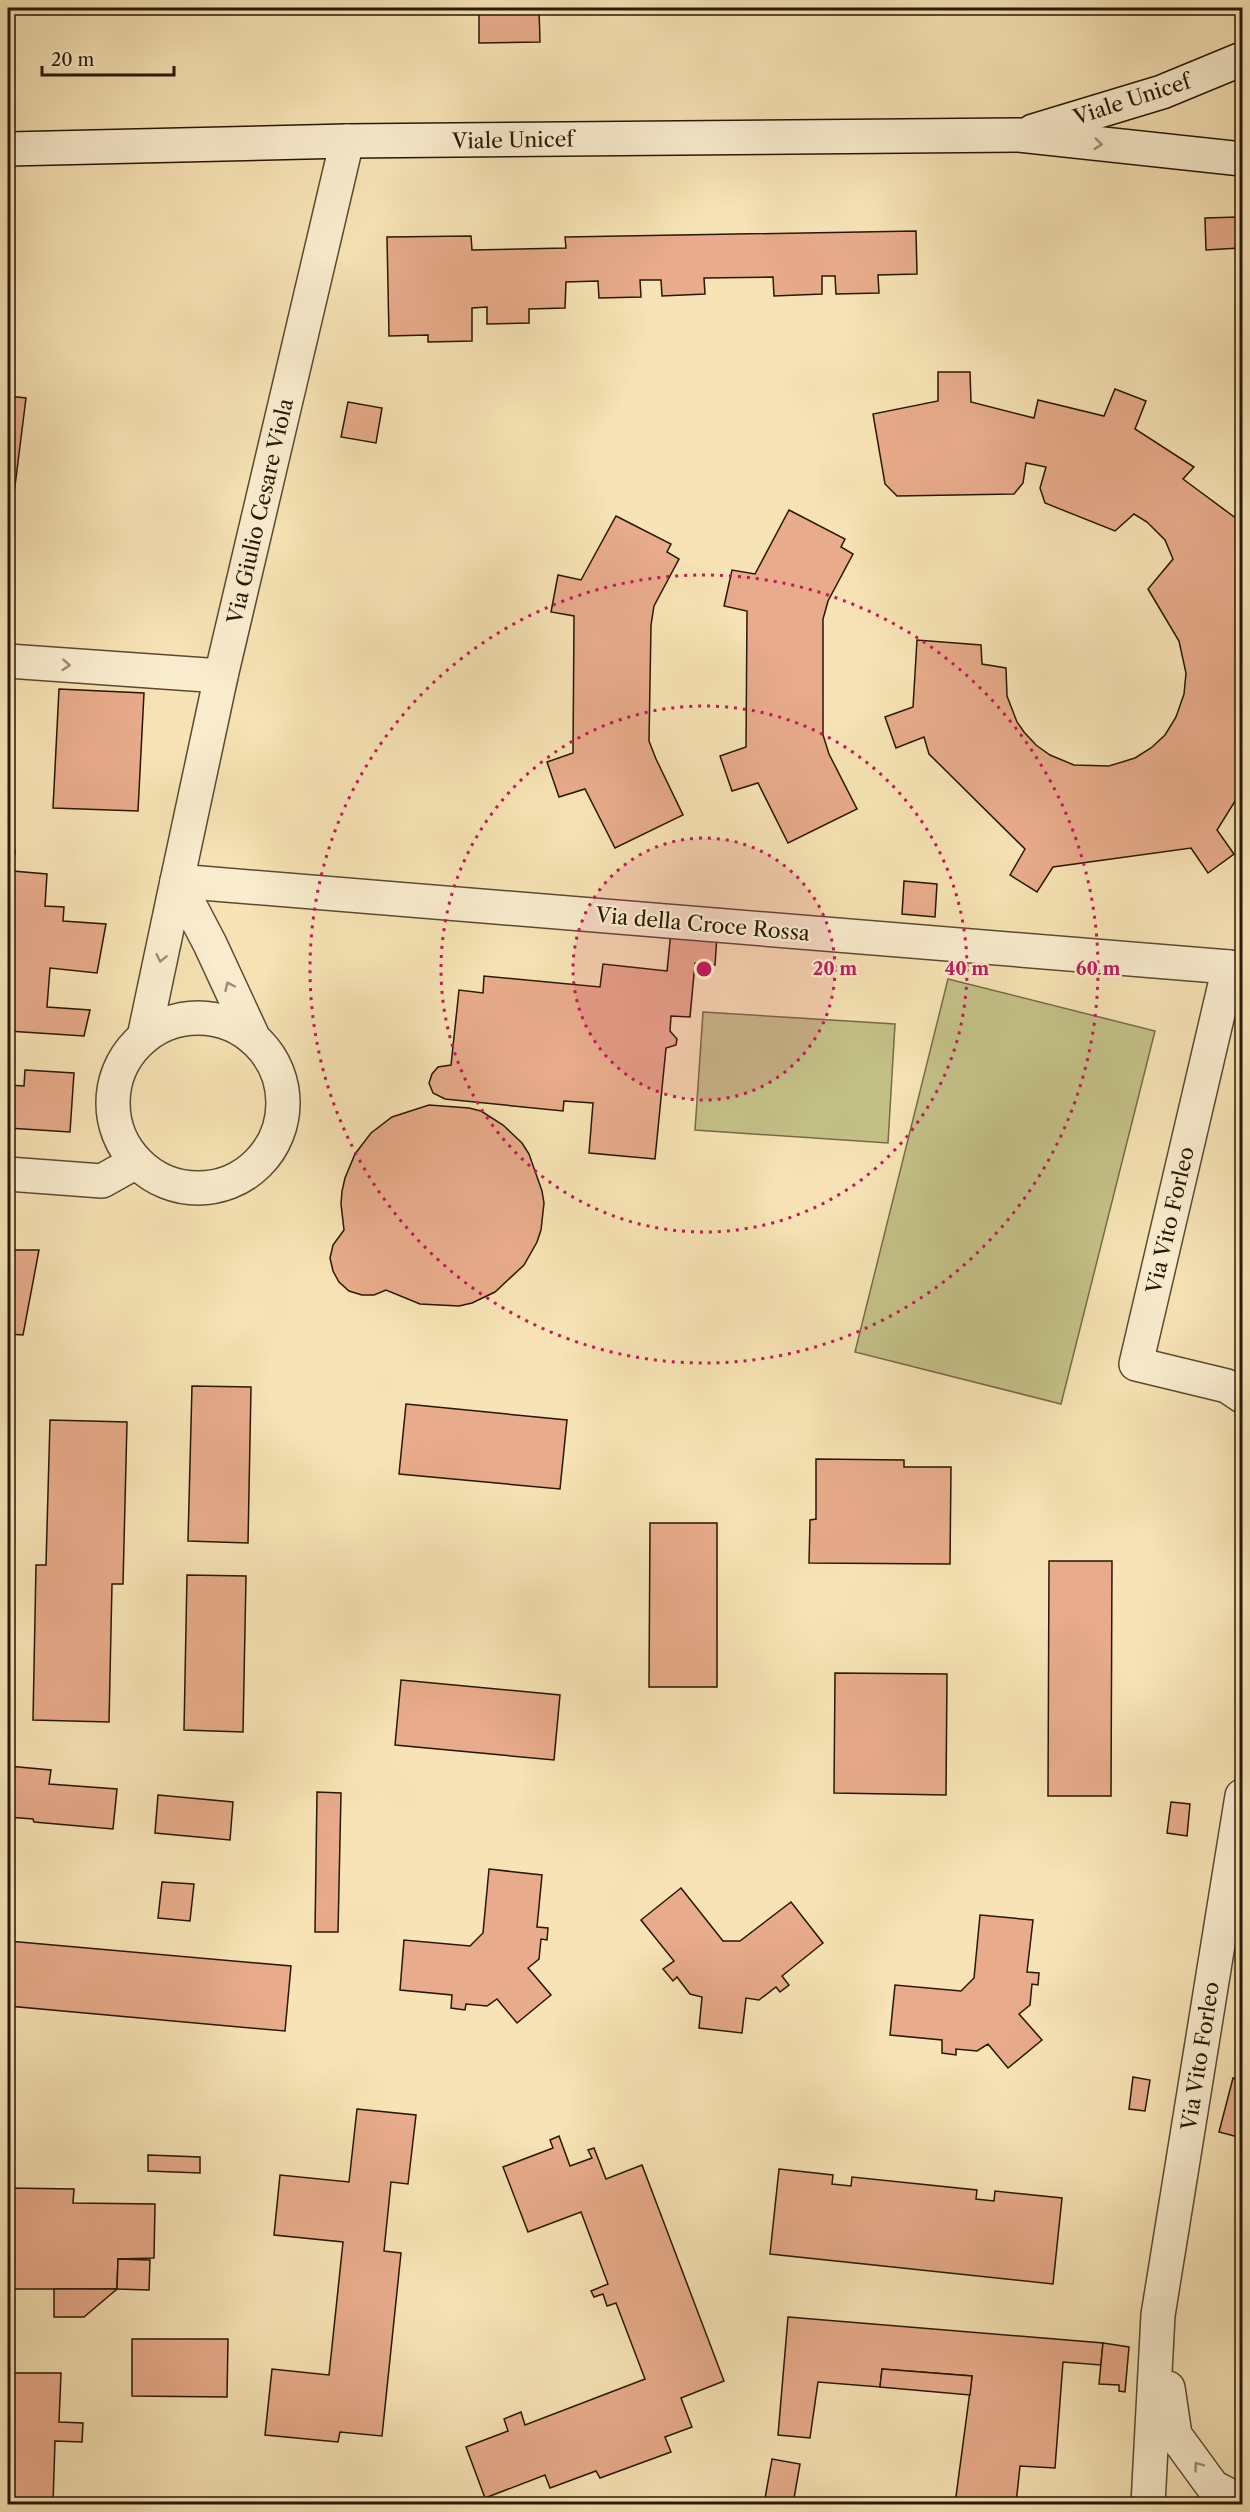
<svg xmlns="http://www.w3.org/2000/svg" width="1250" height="2512" viewBox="0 0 1250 2512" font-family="'Libre Caslon Text',serif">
<rect width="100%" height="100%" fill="#f7e3b5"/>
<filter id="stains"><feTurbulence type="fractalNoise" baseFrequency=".00333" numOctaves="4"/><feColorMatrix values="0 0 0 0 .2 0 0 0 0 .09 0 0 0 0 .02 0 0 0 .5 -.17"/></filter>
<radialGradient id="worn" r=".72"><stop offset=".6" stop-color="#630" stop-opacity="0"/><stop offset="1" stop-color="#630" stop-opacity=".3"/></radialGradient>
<g fill="#c4c188" stroke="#766c46" stroke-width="1.5">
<polygon points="948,979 1155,1031 1061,1404 855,1352"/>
<polygon points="703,1012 895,1024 888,1143 695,1130"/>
</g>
<g fill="#e8ab8b" stroke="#271705" stroke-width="1.5">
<polygon points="479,8 539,8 540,42 479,43"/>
<polygon points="1238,217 1239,248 1206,250 1205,218"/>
<polygon points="916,231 917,274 878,275 879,293 836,294 835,276 822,276 822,294 774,296 773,277 704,278 705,294 662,296 661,280 640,280 641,297 599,298 598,281 566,282 565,308 529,309 529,323 487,324 487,307 472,308 472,341 428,342 428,335 389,336 387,237 471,236 472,250 566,248 565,237"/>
<polygon points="938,372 970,372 971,402 1034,418 1038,400 1104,416 1115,389 1146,401 1135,429 1194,467 1183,479 1237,519 1242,517 1242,790 1217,830 1234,854 1208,873 1191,848 1053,867 1037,892 1010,875 1025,849 929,754 924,737 896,748 885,717 913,707 917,640 981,645 982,664 1006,668 1007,696 1017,722 1024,732 1036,745 1050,755 1074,765 1109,766 1135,758 1151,748 1165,735 1176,717 1184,694 1186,673 1179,641 1148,589 1173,559 1165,540 1147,522 1134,514 1115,531 1045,503 1040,488 1046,467 1026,463 1023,483 1014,494 897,496 885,484 873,414 938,401"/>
<polygon points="8,396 26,398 8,542"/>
<polygon points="348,402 382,408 376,443 341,437"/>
<polygon points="789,510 845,539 841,547 853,554 828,601 823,619 823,735 829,754 857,809 788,843 758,783 732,791 720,756 746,747 747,611 724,606 732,570 755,574"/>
<polygon points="616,516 671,544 667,552 679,559 654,606 651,625 649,741 656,759 683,815 615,848 585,789 559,797 547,762 573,753 574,616 551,612 558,575 581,580"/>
<polygon points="59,689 144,693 138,811 53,808"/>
<polygon points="8,849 15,850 13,871 47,874 45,906 64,907 63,921 106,924 97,973 50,968 47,1007 90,1010 84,1036 8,1031"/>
<polygon points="904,881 937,884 935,917 902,914"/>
<polygon points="671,931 717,936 715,965 695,963 690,1017 671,1016 670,1031 677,1039 676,1045 666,1048 655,1159 589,1153 593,1103 564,1101 563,1111 445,1099 433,1093 429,1083 432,1074 438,1067 451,1065 459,990 483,993 484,976 600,987 603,964 667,971"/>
<polygon points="25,1070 74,1073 70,1132 8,1128 8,1085 24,1086"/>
<polygon points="429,1105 469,1108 481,1111 503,1125 522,1143 529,1154 542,1191 544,1203 541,1230 537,1242 524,1265 495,1292 472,1303 459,1306 420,1304 386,1290 374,1295 362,1295 349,1291 339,1282 333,1271 330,1258 333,1245 344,1230 341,1204 342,1191 345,1178 355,1154 371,1133 392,1117"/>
<polygon points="9,1250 39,1250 23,1335 8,1334"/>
<polygon points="192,1386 251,1387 248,1543 188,1541"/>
<polygon points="406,1404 567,1420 560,1489 399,1474"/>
<polygon points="50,1420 127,1422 123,1584 112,1584 109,1722 33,1720 36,1565 46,1565"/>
<polygon points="816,1459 904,1460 904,1467 951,1467 950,1564 809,1563 810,1520 816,1519"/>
<polygon points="650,1523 717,1523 717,1687 649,1687"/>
<polygon points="1049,1561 1112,1561 1111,1796 1048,1796"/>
<polygon points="187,1575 246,1576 243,1732 184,1730"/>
<polygon points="835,1673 947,1674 946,1795 834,1793"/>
<polygon points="401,1680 560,1695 554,1760 395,1745"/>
<polygon points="8,1766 51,1770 49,1784 117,1789 113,1829 34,1822 33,1819 8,1817"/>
<polygon points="317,1792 341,1793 338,1932 315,1932"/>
<polygon points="158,1795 233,1802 230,1840 155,1833"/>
<polygon points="1171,1802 1190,1804 1187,1836 1167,1833"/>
<polygon points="489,1869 542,1875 537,1927 548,1928 547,1940 541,1939 539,1959 528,1968 551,1995 517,2023 497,1999 487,2006 466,2004 465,2010 451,2008 452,1995 400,1990 404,1940 470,1946 483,1933"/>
<polygon points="162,1882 194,1884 190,1921 158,1918"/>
<polygon points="681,1888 723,1941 740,1941 791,1902 823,1943 782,1976 789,1985 780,1992 776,1987 759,2000 746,1998 742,2033 699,2028 702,1997 690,1994 677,1977 673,1981 663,1969 674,1961 641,1920"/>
<polygon points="980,1915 1033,1920 1027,1972 1039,1973 1038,1985 1032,1984 1030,2005 1019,2014 1042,2040 1008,2068 988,2044 977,2051 956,2049 956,2055 942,2053 942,2040 890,2035 895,1985 961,1991 974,1978"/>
<polygon points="8,1941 291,1966 285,2031 8,2006"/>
<polygon points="1133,2077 1150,2080 1145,2111 1129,2109"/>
<polygon points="1233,2078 1242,2081 1242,2138 1219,2132"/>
<polygon points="357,2109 416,2115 408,2184 391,2182 384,2251 401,2253 382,2436 340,2432 338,2442 265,2435 272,2369 329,2375 343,2242 274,2235 280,2175 349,2182"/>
<polygon points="559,2136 570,2166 592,2158 588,2150 594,2148 606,2179 642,2165 724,2381 681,2398 692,2427 665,2437 671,2452 600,2478 596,2471 550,2488 545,2475 485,2498 466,2447 508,2431 504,2419 521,2412 525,2425 645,2379 616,2303 607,2306 603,2294 594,2297 591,2291 608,2284 581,2212 528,2232 503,2167 553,2148 550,2140"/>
<polygon points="148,2155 200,2157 200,2173 148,2171"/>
<polygon points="779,2169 833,2175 832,2184 851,2186 852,2177 977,2190 976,2199 994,2201 995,2191 1062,2198 1053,2284 770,2254"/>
<polygon points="8,2188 74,2189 73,2203 155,2204 154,2258 118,2259 117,2289 8,2289"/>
<polygon points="118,2259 150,2260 149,2290 117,2289"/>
<polygon points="54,2289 117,2289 84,2317 54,2317"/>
<polygon points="788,2317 1103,2343 1101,2365 1063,2362 1055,2468 1020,2466 1016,2504 955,2504 972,2376 882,2369 880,2387 818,2382 810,2438 778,2435"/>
<polygon points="132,2339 228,2339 227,2397 132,2396"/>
<polygon points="1103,2343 1129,2347 1125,2392 1119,2391 1119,2385 1099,2384"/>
<polygon points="882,2369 972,2376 970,2395 880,2387"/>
<polygon points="8,2373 61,2373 59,2422 83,2423 82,2442 55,2441 53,2504 8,2504"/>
<polygon points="772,2459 800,2464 793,2504 764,2504"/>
</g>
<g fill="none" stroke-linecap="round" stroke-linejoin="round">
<g stroke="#5b4a31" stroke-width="36">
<g id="street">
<polyline points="347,141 221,676 177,881 1229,967"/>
<polyline points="8,661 221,676"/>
<polyline points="1229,967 1136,1364 1227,1386 1242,1396"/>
<circle cx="198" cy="1103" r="85"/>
<polyline points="144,1037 177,881 210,944 254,1039"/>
<polyline points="8,1174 102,1181 136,1162"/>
<polyline points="1168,2388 1175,2435 1213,2487 1242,2502"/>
<polyline points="1148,2504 1158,2315 1242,1796"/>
</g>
</g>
<g stroke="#271705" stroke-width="36">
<g id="secondary">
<polyline points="1033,131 1162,92 1242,59"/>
<polyline points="8,149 347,141 1019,135 1242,159"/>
</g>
</g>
<use href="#street" stroke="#faedcf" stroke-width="33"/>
<use href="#secondary" stroke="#faedcf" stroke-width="33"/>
</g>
<defs><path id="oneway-chevron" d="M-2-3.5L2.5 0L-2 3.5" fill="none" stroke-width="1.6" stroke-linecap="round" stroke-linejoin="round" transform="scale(1.5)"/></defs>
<g stroke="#9b8d74">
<use href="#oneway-chevron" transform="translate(1098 144) rotate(6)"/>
<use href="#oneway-chevron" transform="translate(66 665) rotate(4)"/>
<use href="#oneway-chevron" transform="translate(161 958) rotate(102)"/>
<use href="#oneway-chevron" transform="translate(229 986) rotate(-115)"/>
<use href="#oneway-chevron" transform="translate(1198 2466) rotate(-126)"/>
</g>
<circle cx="704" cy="969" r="131" fill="#c2185b" fill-opacity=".12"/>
<g fill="none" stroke="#c2185b" stroke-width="3" stroke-dasharray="3 6">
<circle cx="704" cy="969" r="131"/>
<circle cx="704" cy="969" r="263"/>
<circle cx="704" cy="969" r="394"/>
</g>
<g text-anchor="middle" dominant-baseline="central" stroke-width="4.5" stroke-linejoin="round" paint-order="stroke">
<g font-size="21" fill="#271705" stroke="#faedcf">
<text transform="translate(1132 99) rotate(-18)">Viale Unicef</text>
<text transform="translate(513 140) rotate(-1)">Viale Unicef</text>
<text transform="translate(260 511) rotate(-77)">Via Giulio Cesare Viola</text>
<text transform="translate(703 924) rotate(5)">Via della Croce Rossa</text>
<text transform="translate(1170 1220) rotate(-77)">Via Vito Forleo</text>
<text transform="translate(1200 2056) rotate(-81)">Via Vito Forleo</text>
</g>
</g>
<circle cx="704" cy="969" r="9" fill="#c2185b" stroke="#faedcf" stroke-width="3"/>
<g font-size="18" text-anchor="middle" font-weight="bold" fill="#c2185b" stroke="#faedcf" stroke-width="4.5" stroke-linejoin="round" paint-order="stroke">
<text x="835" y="975">20 m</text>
<text x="967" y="975">40 m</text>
<text x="1098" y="975">60 m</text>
</g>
<rect width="1250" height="2512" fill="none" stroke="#f7e3b5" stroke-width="30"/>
<rect x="9" y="9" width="1232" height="2494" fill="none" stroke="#271705" stroke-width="3"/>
<rect x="15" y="15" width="1220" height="2482" fill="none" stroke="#271705" stroke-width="1.5"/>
<path d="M42 66v9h132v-9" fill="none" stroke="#271705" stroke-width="3"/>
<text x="51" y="66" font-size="18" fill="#271705" stroke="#faedcf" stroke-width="4.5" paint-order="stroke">20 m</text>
<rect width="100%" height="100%" filter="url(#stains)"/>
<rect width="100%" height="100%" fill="url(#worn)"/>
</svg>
